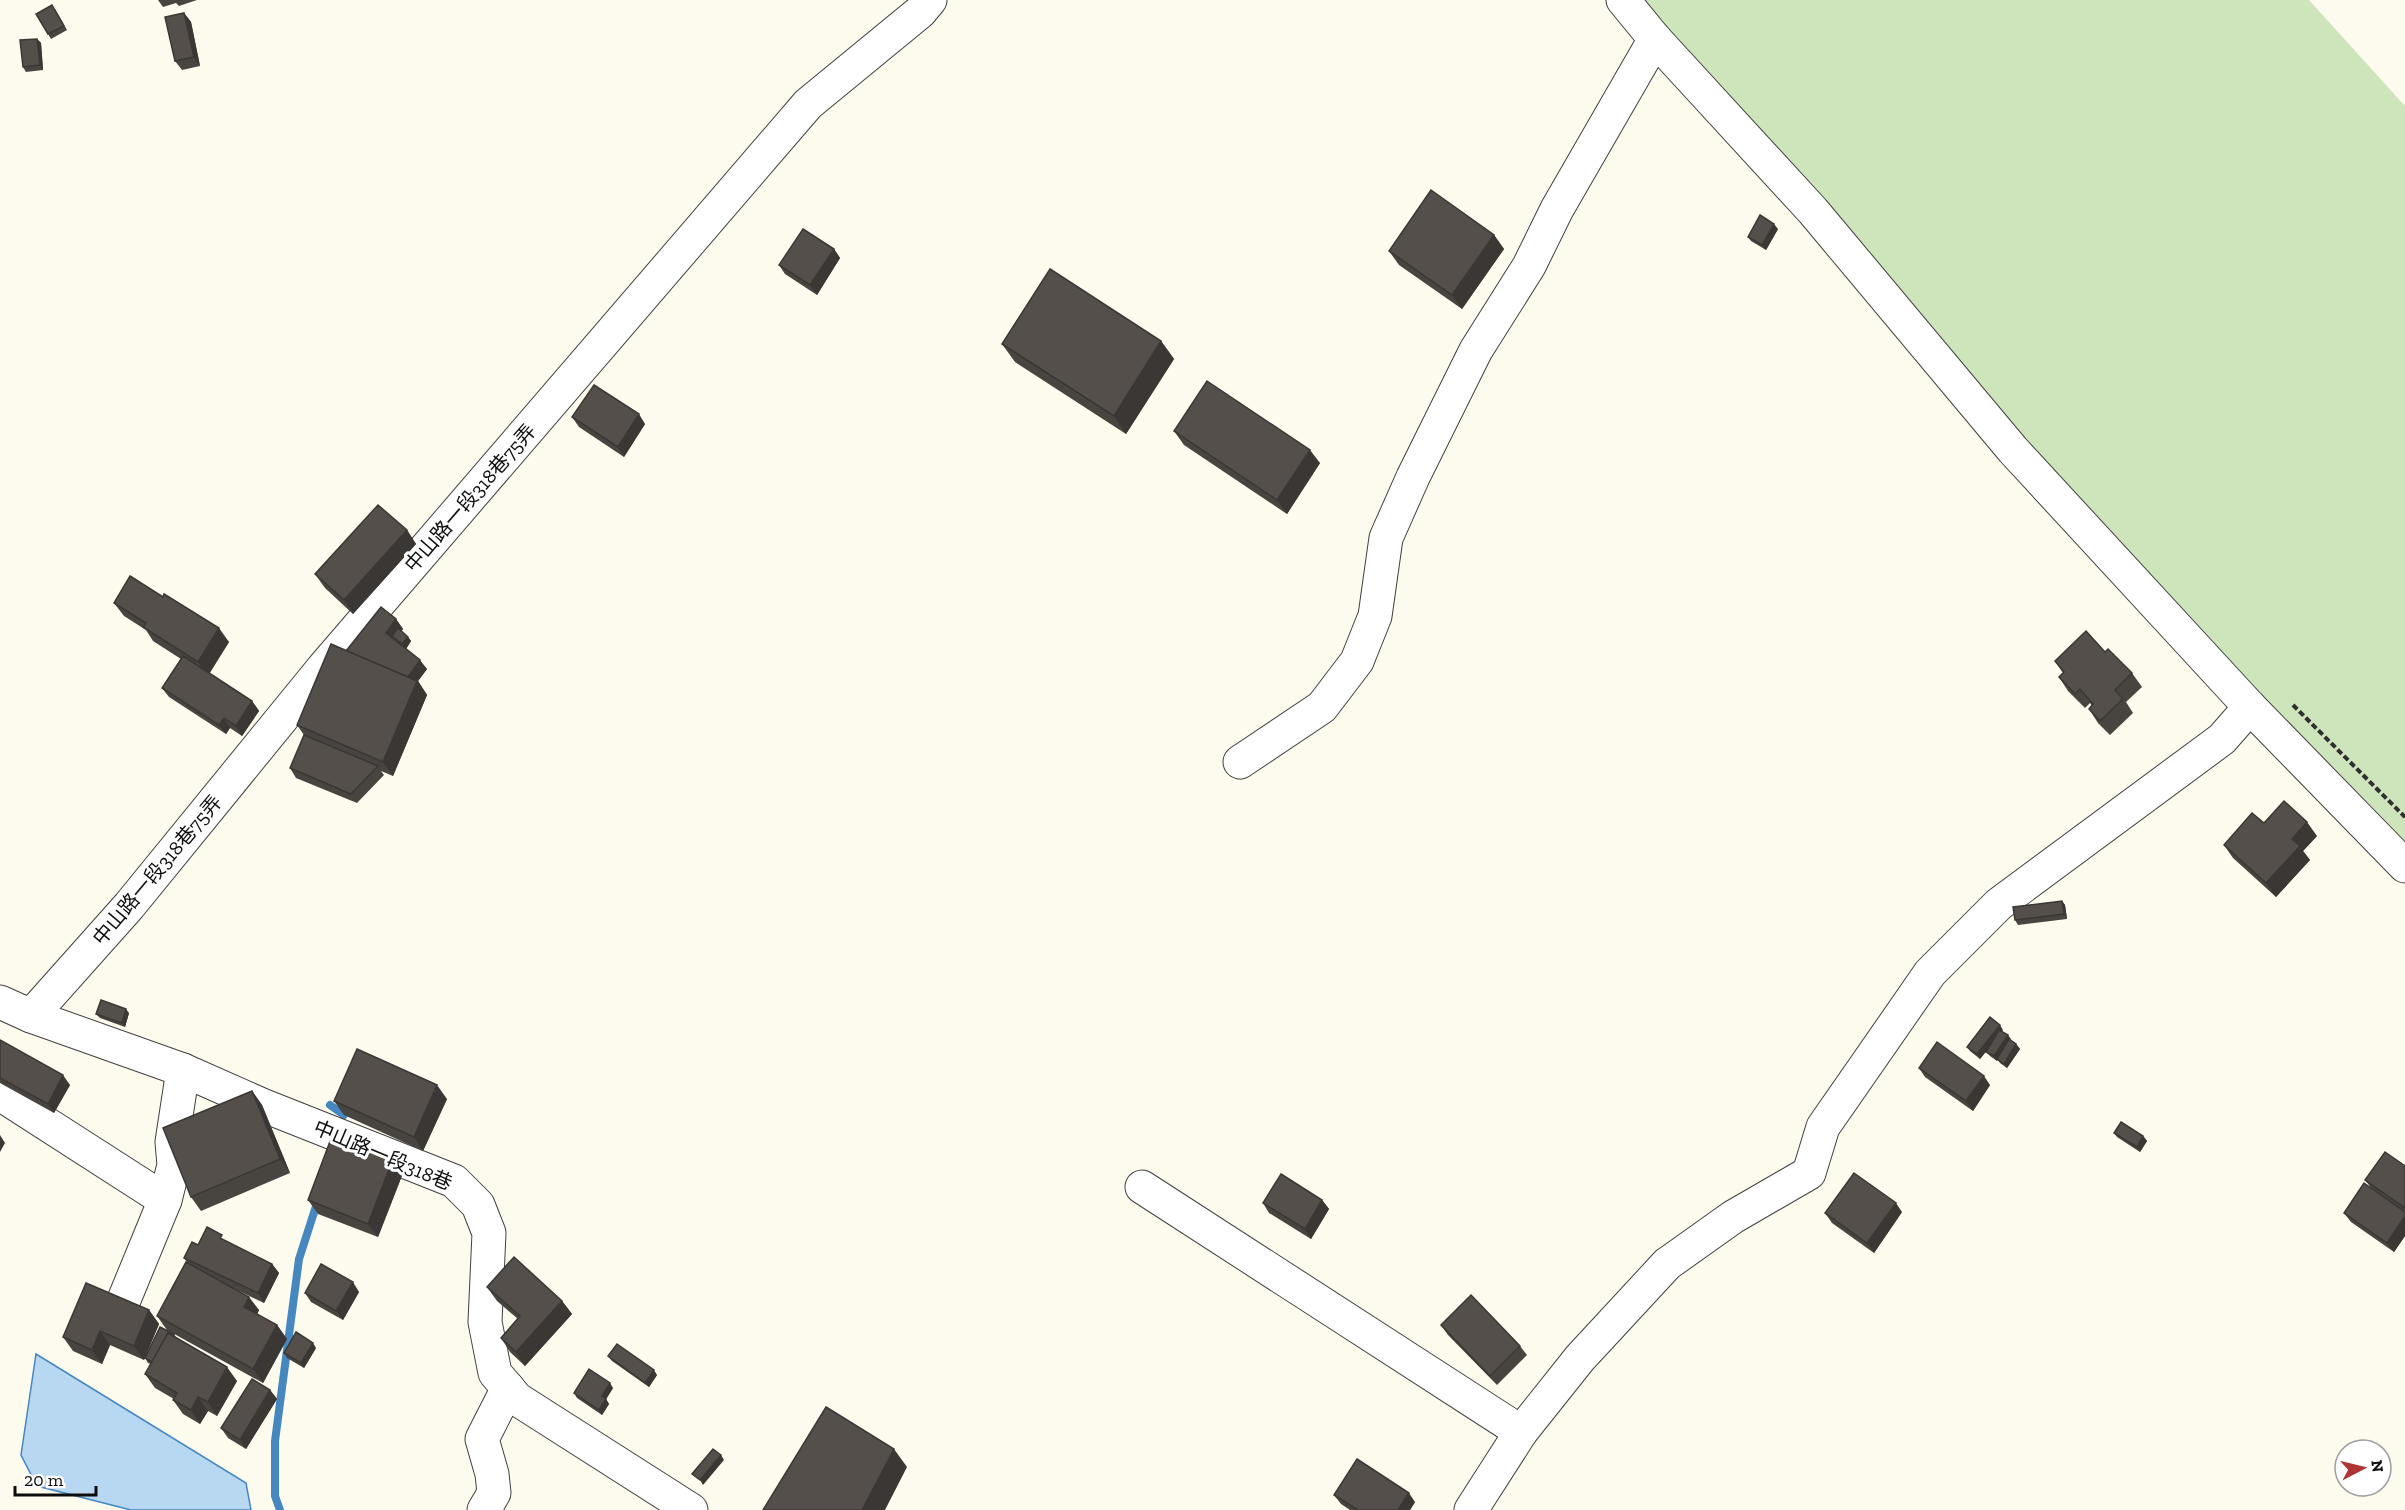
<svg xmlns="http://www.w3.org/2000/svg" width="2405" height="1510" viewBox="0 0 2405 1510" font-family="'Zilla Slab','Noto Sans TC',serif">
<rect width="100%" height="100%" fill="#fdfbee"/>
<polygon fill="#cee4bb" points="1642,0 2309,0 2405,106 2405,845 2013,450"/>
<polygon fill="#b8d7f0" stroke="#4687bf" stroke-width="1.5" points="36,1354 246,1483 251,1510 131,1510 37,1486 21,1455"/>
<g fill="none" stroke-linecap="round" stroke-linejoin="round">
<g stroke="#4687bf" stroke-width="8">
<polyline points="330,1105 344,1115"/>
<polyline points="280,1510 275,1496 275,1441 299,1259 318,1200"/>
</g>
<g stroke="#404040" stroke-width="35">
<g id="minor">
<polyline points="1623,0 1655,39 1813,211 2013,450 2250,707 2405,866"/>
<polyline points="1240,762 1322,707 1357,661 1375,616 1386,538 1413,477 1476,350 1529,266 1557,209 1655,39"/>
<polyline points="0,1002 31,1016 183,1070 262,1105 454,1181 478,1205 489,1233 485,1322 495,1373 517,1399 691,1510"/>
<polyline points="31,1016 129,906 323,668 808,104 920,12 930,0"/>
<polyline points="0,1094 165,1200"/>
<polyline points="1142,1187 1521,1432"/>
<polyline points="121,1307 165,1200 174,1165 172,1142 183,1070"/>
<polyline points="484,1510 494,1493 492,1474 482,1439 508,1388"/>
<polyline points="1471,1510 1521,1432 1580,1358 1667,1264 1733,1217 1809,1173 1823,1127 1930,973 1999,904 2222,739 2250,707"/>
</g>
</g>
<polyline stroke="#2f2f2f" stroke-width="4" stroke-dasharray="6 3" stroke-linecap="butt" points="2293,705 2405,817"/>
<use href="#minor" stroke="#fff" stroke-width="33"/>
</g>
<g fill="#484440">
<polygon points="158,0 197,0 179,6 176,3 163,7"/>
<polygon points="55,9 67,30 51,39 48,34"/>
<polygon points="184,13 191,22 200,66 182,70 175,61"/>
<polygon points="37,39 41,43 43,70 26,72 23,67"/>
<polygon points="1778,229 1766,250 1751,241 1748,237"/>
<polygon points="1494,235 1504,249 1462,309 1399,265 1389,251"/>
<polygon points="834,249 840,258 817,295 785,274 779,265"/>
<polygon points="1161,341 1174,359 1126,434 1015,362 1002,344"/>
<polygon points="572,417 645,424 624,457 579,427"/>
<polygon points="1174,431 1320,463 1287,514 1184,445"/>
<polygon points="407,530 416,544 353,614 325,588 315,574"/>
<polygon points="114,603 229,642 209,673 252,701 259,711 242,736 230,728 226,734 169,697 162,688 181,659 153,641 146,630 124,616"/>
<polygon points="396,619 403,629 401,631 408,637 411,641 406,649 427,669 418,681 427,695 393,776 381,771 384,775 357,803 296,778 290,768 304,735 297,725 346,651"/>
<polygon points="2105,652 2132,673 2142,687 2126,702 2133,713 2110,735 2098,723 2089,709 2092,706 2090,703 2085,708 2068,691 2059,677 2063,673 2055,661"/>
<polygon points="2264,823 2317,836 2303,851 2310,860 2276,897 2233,858 2224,845"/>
<polygon points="2062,901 2065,905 2067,919 2018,925 2015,920"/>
<polygon points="129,1013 125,1027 100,1018 96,1014"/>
<polygon points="2003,1030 2002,1031 2010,1040 2016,1044 2020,1049 2007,1068 2000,1063 1998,1060 1997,1061 1990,1056 1986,1052 1989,1048 1980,1059 1970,1051 1967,1047"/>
<polygon points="0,1040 70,1085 54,1113 0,1083"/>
<polygon points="1919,1068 1990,1085 1973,1111 1925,1077"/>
<polygon points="252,1091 262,1105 290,1173 201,1211 191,1197"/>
<polygon points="447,1099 423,1151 344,1115 334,1101"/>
<polygon points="2114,1133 2143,1136 2147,1141 2140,1152 2117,1137"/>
<polygon points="2405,1166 2405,1236 2394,1252 2351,1222 2344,1213 2372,1189 2365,1180"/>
<polygon points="403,1173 378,1237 318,1214 308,1200"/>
<polygon points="1322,1200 1329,1209 1311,1239 1269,1213 1263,1203"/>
<polygon points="1902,1212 1874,1253 1832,1223 1825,1213"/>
<polygon points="227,1242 272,1264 279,1273 264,1303 233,1288 259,1310 257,1314 277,1325 287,1339 263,1383 167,1330 157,1316 187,1262 184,1258 198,1245"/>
<polygon points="487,1287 562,1301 572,1314 525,1366 510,1352 501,1338 518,1319 497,1301"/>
<polygon points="359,1292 343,1320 311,1302 305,1293"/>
<polygon points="149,1310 159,1324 144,1360 110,1345 102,1364 73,1351 63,1337"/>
<polygon points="1441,1325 1520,1346 1527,1355 1497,1385 1448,1335"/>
<polygon points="174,1334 177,1339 237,1381 217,1416 208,1411 200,1424 183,1414 173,1400 174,1399 155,1388 145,1374 151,1364 148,1363 145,1358"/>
<polygon points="316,1348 304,1368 287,1358 284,1353"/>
<polygon points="608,1356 657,1375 649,1387 612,1361"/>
<polygon points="613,1388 606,1399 609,1404 602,1415 577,1398 574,1393"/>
<polygon points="270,1390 277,1399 246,1449 228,1438 221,1428"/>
<polygon points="1334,1495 1415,1502 1410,1510 1350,1510 1341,1504"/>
</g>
<g fill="#3b3734">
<polygon points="184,13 191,22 200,66 194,57"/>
<polygon points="37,39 41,43 43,70 40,65"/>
<polygon points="1774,224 1778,229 1766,250 1762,245"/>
<polygon points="1494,235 1504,249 1462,309 1452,295"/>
<polygon points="834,249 840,258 817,295 810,285"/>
<polygon points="1161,341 1174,359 1126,434 1114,416"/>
<polygon points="639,414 645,424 624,457 618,447"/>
<polygon points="1310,450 1320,463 1287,514 1277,500"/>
<polygon points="407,530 416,544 353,614 344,600"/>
<polygon points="396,619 403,629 395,639 392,636 394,640 386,633"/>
<polygon points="219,628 229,642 208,676 198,662"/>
<polygon points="408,637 411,641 406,649 402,644"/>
<polygon points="420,660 427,669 418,681 427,695 393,776 383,762 406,679"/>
<polygon points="252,701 259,711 242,736 236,726"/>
<polygon points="224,718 230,728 226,734 219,725"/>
<polygon points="2307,822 2317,836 2303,851 2310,860 2276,897 2266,883 2292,839"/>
<polygon points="2062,901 2065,905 2067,919 2064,914"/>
<polygon points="126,1009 129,1013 125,1027 122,1023"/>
<polygon points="2000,1025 2003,1030 1980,1059 1977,1054"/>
<polygon points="2008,1035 2011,1039 1998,1060 1997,1059 1997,1061 1994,1056"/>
<polygon points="2016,1044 2020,1049 2007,1068 2004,1064"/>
<polygon points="63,1075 70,1085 54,1113 48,1104"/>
<polygon points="1984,1076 1990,1085 1973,1111 1966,1101"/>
<polygon points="437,1085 447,1099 423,1151 414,1137"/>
<polygon points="252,1091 262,1105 290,1173 280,1159"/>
<polygon points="0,1135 5,1143 0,1152"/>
<polygon points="2143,1136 2147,1141 2140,1152 2137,1147"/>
<polygon points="393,1159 403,1173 378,1237 368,1224"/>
<polygon points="1322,1200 1329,1209 1311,1239 1305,1229"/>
<polygon points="1896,1203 1902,1212 1874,1253 1867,1243"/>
<polygon points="2405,1216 2405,1236 2394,1252 2387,1243"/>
<polygon points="272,1264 279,1273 264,1303 258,1293"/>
<polygon points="353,1282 359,1292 343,1320 336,1311"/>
<polygon points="249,1297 259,1310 254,1321 244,1307"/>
<polygon points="562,1301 572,1314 525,1366 516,1352"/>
<polygon points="149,1310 159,1324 144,1360 134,1346"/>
<polygon points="277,1325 287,1339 263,1383 253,1369"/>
<polygon points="100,1331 110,1345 102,1364 92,1350"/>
<polygon points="313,1343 316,1348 304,1368 301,1363"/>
<polygon points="227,1367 237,1381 217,1416 208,1402"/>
<polygon points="654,1370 657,1375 649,1387 645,1383"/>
<polygon points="610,1383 613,1388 605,1401 602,1396"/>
<polygon points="270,1390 277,1399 246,1449 240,1440"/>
<polygon points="198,1397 208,1411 200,1424 191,1410"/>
<polygon points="606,1399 609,1404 602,1415 599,1410"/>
<polygon points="894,1449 907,1467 885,1510 862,1510"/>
<polygon points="721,1455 724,1460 703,1485 700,1480"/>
<polygon points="1409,1493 1415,1502 1410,1510 1398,1510"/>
</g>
<g fill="#544f4a" stroke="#3b3734" stroke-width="1.5">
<polygon points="52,5 64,26 48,34 36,14"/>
<polygon points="184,13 194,57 175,61 165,17"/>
<polygon points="37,39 40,65 23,67 20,40"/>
<polygon points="1431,190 1494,235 1452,295 1389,251"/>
<polygon points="1760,215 1774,224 1762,245 1748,237"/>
<polygon points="803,229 834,249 810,285 779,265"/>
<polygon points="1050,269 1161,341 1114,416 1002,344"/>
<polygon points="1207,381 1310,450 1277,500 1174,431"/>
<polygon points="594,385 639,414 618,447 572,417"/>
<polygon points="378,505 407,530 344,600 315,574"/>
<polygon points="130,576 163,597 164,594 219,628 198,662 143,627 146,623 114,603"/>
<polygon points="381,607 396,619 386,633 420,660 408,677 346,651"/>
<polygon points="398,628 408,637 402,644 392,636"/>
<polygon points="2086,631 2105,652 2108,649 2132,673 2115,690 2123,699 2100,721 2089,709 2093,704 2080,689 2075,694 2059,677 2064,672 2055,661"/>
<polygon points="331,644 417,681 383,762 297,725"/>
<polygon points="183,656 252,701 236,726 224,718 219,725 162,688"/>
<polygon points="304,735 378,766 351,794 290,768"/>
<polygon points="2284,801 2307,822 2292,839 2300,846 2266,883 2224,845 2252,813 2264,823"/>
<polygon points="2062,901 2064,914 2015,920 2013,907"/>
<polygon points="101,1000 126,1009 122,1023 96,1014"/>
<polygon points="1990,1017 2000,1025 1977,1054 1967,1047"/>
<polygon points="1999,1030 2008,1035 1994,1056 1986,1052"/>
<polygon points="2009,1039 2016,1044 2004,1064 1997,1059"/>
<polygon points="0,1040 63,1075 48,1104 0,1078"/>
<polygon points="1937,1042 1984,1076 1966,1101 1919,1068"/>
<polygon points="357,1049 437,1085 414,1137 334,1101"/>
<polygon points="252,1091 280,1159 191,1197 163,1128"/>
<polygon points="2121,1122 2143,1136 2137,1147 2114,1133"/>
<polygon points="332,1136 393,1159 368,1224 308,1200"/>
<polygon points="2385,1152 2405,1166 2405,1208 2365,1180"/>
<polygon points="1854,1173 1896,1203 1867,1243 1825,1213"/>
<polygon points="1281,1174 1322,1200 1305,1229 1263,1203"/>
<polygon points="2364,1183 2405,1212 2405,1216 2387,1243 2344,1213"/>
<polygon points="207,1227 222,1235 220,1238 272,1264 258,1293 184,1258 192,1242 198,1245"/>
<polygon points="514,1257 562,1301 516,1352 501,1338 520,1316 487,1287"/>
<polygon points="186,1262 249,1297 244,1307 277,1325 253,1369 157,1316"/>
<polygon points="321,1264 353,1282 336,1311 305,1293"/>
<polygon points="86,1283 149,1310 134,1346 100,1331 92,1350 63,1337"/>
<polygon points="1471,1295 1520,1346 1490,1376 1441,1325"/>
<polygon points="160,1327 174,1334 173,1336 168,1333 152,1362 145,1358"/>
<polygon points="296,1332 313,1343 301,1363 284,1353"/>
<polygon points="168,1333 227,1367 208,1402 198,1397 191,1410 173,1400 177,1393 145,1374"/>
<polygon points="617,1344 654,1370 645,1383 608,1356"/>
<polygon points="589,1369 610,1383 602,1396 606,1399 599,1410 574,1393"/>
<polygon points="252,1379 270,1390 240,1440 221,1428"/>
<polygon points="826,1407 894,1449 862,1510 763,1510"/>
<polygon points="713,1449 721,1455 700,1480 692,1474"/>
<polygon points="1357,1459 1409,1493 1398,1510 1358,1510 1334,1495"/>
</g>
<g text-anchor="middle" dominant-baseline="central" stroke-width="6" stroke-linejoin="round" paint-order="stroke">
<g font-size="20" fill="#0d0d0d" stroke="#fff">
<text transform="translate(470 498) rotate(-49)">中山路一段318巷75弄</text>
<text transform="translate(157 870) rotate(-50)">中山路一段318巷75弄</text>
<text transform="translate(383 1155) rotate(23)">中山路一段318巷</text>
</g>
</g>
<g transform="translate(2363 1468) rotate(83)"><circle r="28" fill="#ffffff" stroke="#9e9e9e" stroke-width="1.5"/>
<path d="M0-4.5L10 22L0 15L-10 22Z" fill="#ae3533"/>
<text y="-9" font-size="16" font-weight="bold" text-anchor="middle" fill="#0d0d0d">N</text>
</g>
<path d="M15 1486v9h81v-9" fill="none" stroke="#0d0d0d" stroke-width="3"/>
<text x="24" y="1486" font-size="18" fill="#0d0d0d" stroke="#ffffff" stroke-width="4.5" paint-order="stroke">20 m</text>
</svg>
